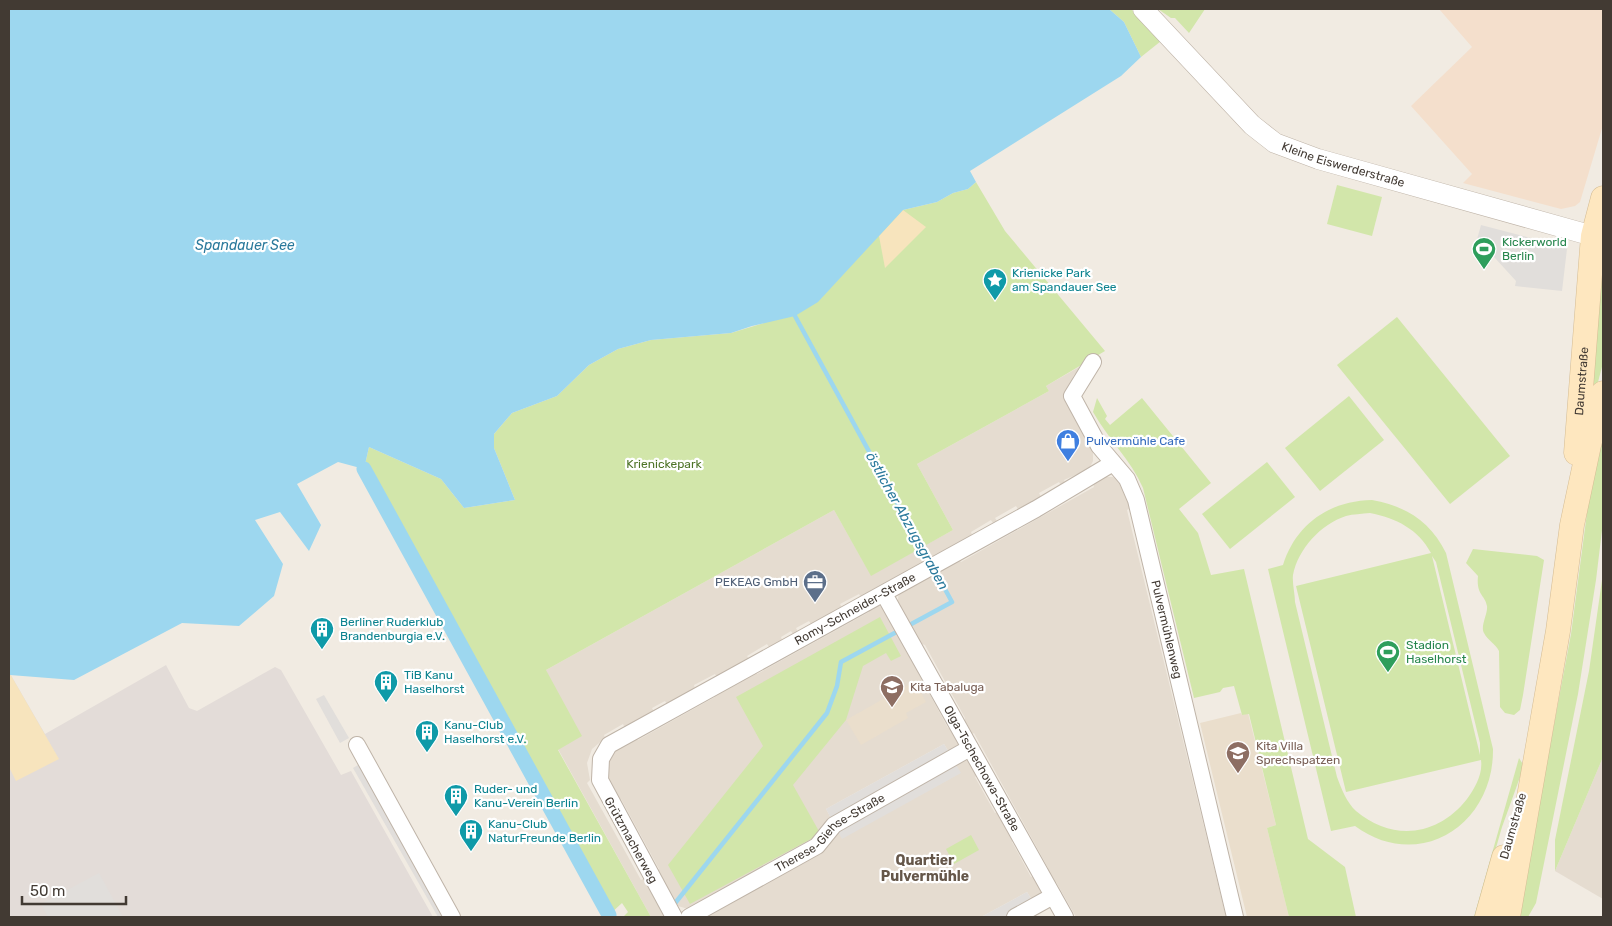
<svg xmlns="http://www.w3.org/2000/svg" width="1612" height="926" viewBox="0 0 1612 926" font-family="Rubik,sans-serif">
<rect width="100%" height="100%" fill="#f1ebe2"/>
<g fill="#e5dcd0">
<polygon points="1086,363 1074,375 1067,389 1093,451 1093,461 1089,469 1064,480 1065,483 1061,485 1059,482 1039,493 1041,497 1018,509 1016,506 995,518 997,521 993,523 991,520 971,532 972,535 861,597 859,594 840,604 842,608 811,624 809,621 796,628 798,632 793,634 791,631 781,637 782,640 769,647 767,644 747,656 749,659 717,677 715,674 694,685 695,689 667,704 665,701 652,708 654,712 625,728 623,724 604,735 605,738 592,749 587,763 590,780 587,783 641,880 645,878 667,917 651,917 558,749 546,670 834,510 871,575 953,530 917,464 1049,391 1046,386"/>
<polygon points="1105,477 1113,477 1121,482 1131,508 1127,510 1226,917 1076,917 1056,882 1052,884 1044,870 1048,868 974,733 970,735 964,725 965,718 925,645 919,643 897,605 899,593 958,558 961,562 1094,487 1093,483"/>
<polygon points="876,605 882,607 909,648 908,654 948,728 954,730 959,747 950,754 944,744 826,809 832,820 814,840 688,909 678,906 656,871 659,869 621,799 617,800 607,781 605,767 612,753 636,737 638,740 715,697 713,694 755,671 757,674 869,612 868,608"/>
<polygon points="1603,757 1603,899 1555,871"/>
<polygon points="965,759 969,760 979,774 975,777 995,813 999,811 1015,839 1012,842 1031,877 1035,876 1042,888 1042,893 1033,902 1027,892 981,917 700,917 836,828 842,838 960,773 955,763"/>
</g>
<polygon fill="#f4dfcc" points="1439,9 1603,9 1603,125 1580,202 1575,206 1561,209 1463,183 1472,174 1411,106 1472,47"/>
<polygon fill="#e3dcd8" points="166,665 189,708 197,711 275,667 281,670 341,775 351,771 433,917 9,917 9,672 45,734"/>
<g fill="#eadecc">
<polygon points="915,681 926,702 906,713 908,718 861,745 846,720"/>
<polygon points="1241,713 1242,715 1248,713 1276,825 1267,828 1289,917 1247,917 1200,723"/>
</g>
<g fill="#d2e6aa" fill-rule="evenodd">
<polygon points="1109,9 1131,9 1161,41 1141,57 1124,22"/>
<polygon points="1158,9 1205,9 1189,33 1175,18 1171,18"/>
<polygon points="976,182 1005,231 1105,351 1046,386 1049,391 917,464 953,530 871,576 834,510 546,670 582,736 558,750 651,917 623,917 628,912 622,903 609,915 364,469 369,447 441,479 464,508 515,500 494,448 494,434 512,413 557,396 589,365 618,349 651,340 731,333 764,323 903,210 937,202 953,193 968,189"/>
<polygon points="1337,185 1382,197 1372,236 1327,224"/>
<polygon points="1595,272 1603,275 1603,363 1587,424"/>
<polygon points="1397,317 1510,456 1450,504 1337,365"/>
<polygon points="1349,396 1384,440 1320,491 1285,448"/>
<path d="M1097,398L1107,416L1105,419L1110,425L1142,398L1211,483L1179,509L1198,533L1211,575L1244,569L1308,839L1345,867L1356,917H1289L1267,828L1276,825L1249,714L1242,715L1234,686L1223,688L1220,692L1194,698L1143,488C1131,460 1108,439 1093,412Z"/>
<polygon points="1603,420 1603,522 1596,580 1578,694 1536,903 1528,917 1514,917 1542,766 1547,762 1571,634 1592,475"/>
<polygon points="1267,462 1295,497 1230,549 1202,514"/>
<path d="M1372,500C1406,506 1431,522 1446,553L1493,749C1494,825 1419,873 1355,826L1331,831L1268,569L1283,565C1296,524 1329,501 1372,500ZM1370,513C1396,518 1418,529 1431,553L1296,586L1346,792L1481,760C1483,774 1475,788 1467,799C1438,836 1393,842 1356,811C1347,803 1341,788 1337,777L1295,602C1295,594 1292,583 1293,575C1298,549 1321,524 1346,516C1353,514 1362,514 1370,513ZM1432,556L1436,562L1480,743V755Z"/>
<path d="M1473,549L1537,556L1544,560L1523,695L1520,710L1514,715L1505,713L1500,707L1499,651C1495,643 1488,641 1484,633C1480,626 1488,614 1487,606C1485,595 1476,595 1478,576L1466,563Z"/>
<polygon points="1603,573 1603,757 1555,871 1555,840 1589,671"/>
<polygon points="880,617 901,656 891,661 886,653 863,666 846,720 793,785 820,833 813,838 690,904 668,865 763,746 736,697"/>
<polygon points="1519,758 1524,766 1502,827 1476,917 1474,917"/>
<polygon points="971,835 979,850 954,864 946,849"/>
</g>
<g fill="#f7e4bd">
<polygon points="903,210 926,227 885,268 879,236"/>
<polygon points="9,672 59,759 16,781 9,767"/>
</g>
<g fill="#e1dedb">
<polygon points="1481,225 1565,247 1567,249 1562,291 1515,286 1516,281 1484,246 1476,243"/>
<polygon points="324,695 349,738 340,743 316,699"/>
<polygon points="944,744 950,754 832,820 826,809"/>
<polygon points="363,762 451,917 438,917 353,768"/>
<polygon points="955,763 961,773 842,839 836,828"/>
<polygon points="99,873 123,917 48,917 41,904"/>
<polygon points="1027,892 1033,902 1006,917 981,917"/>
</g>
<polygon fill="#9dd7ef" points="9,9 1109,9 1124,22 1141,57 1121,76 970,171 976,182 968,189 953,193 937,202 903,210 818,302 795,316 752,326 731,333 651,340 618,349 589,365 557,396 512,413 494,434 494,448 515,500 464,508 441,479 369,447 364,469 338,462 297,484 321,525 309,551 280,512 255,520 283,564 274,596 239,626 182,623 74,680 10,675 9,672"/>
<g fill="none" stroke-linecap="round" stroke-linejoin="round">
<g stroke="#9dd7ef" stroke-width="4.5">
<polyline points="795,316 930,563"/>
<polyline points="672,907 827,713 837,686 841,662 952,602 934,569"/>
<polyline points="609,915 610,917"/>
</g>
<polyline stroke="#9dd7ef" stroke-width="15" points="364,469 609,915"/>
<g stroke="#bfb4a8" stroke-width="18">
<g id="minor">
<path id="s1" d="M1093,362L1072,396L1099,446L1127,479L1136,500L1235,917"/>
<path id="s2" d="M884,594L1065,917"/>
<polyline points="357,745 452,917"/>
<path id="s3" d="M674,917L600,780L601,759L609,745L1036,509L1113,463"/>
<path id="s4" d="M689,917L817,846L834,825L970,748"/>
<polyline points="1015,917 1053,896"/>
</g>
</g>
<g stroke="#bfb4a8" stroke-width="21">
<g id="tertiary">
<path id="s5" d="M1143,9L1252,125L1275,143L1318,159L1593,236"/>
</g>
</g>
<g stroke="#d4bc94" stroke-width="25">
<g id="secondary">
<path id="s6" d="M1576,453L1593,236L1603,198"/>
<polyline points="1487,917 1504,857"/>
<polyline points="1508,917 1558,631 1572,525 1589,445 1603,393"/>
</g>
</g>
<use href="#minor" stroke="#fff" stroke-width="16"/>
<use href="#tertiary" stroke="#fff" stroke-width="20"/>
<use href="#secondary" stroke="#fee7bf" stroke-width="24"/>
</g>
<defs>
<g id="stadium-pin" transform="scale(1.25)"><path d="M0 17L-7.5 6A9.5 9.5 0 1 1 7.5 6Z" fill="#2e9e5b" stroke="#fff"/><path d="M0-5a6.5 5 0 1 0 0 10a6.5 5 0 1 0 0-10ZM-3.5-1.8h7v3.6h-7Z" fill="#fff"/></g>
<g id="sight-pin" transform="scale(1.25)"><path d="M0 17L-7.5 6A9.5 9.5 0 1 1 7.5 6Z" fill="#0f9aa8" stroke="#fff"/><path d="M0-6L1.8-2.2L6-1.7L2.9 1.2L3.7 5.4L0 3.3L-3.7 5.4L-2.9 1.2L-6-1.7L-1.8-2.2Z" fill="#fff"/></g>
<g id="shop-pin" transform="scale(1.25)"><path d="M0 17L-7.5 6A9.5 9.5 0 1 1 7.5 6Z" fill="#3f7fe0" stroke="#fff"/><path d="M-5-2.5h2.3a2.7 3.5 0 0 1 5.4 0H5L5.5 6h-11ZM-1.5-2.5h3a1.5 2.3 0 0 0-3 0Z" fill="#fff"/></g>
<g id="office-pin" transform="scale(1.25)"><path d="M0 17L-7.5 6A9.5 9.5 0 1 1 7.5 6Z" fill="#5c6f8a" stroke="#fff"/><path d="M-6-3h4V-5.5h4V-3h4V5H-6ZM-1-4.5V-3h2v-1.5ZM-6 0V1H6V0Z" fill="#fff"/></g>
<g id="building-pin" transform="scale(1.25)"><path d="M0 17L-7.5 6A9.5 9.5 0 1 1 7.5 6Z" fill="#0f9aa8" stroke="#fff"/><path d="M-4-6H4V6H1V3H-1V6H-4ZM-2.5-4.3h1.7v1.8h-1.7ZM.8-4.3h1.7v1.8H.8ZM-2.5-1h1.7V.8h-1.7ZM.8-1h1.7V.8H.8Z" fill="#fff"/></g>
<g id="school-pin" transform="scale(1.25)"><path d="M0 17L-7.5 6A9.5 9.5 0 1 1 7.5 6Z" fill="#8d6e63" stroke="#fff"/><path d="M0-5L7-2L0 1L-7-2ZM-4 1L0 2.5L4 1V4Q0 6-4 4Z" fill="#fff"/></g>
</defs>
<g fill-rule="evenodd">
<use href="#stadium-pin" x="1484" y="249"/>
<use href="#sight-pin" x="995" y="280"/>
<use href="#shop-pin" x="1068" y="441"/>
<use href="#office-pin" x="815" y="582"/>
<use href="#building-pin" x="322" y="629"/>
<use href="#stadium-pin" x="1388" y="652"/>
<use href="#building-pin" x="386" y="682"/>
<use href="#school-pin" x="892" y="687"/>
<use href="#building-pin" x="427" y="732"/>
<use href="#school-pin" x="1238" y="753"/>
<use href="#building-pin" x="456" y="796"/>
<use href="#building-pin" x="471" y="831"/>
</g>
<g text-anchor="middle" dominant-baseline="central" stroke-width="4.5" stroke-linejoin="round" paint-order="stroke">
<g font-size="12" fill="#423a33" stroke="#fff">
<text stroke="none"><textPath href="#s5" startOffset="260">Kleine Eiswerderstraße</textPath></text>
<text stroke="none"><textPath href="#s6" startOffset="72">Daumstraße</textPath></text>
<text stroke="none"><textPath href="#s3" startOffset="474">Romy-Schneider-Straße</textPath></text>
<text stroke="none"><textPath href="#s1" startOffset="296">Pulvermühlenweg</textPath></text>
<text stroke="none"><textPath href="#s2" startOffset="200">Olga-Tschechowa-Straße</textPath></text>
<text transform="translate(1513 826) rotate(-74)">Daumstraße</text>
<text stroke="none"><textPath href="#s4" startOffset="165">Therese-Giehse-Straße</textPath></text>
<text transform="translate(631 840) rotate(61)">Grützmacherweg</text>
</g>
<g font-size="12" fill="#27864d" stroke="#fff" text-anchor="start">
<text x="1502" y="242">Kickerworld<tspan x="1502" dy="14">Berlin</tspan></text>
<text x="1406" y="645">Stadion<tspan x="1406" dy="14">Haselhorst</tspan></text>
</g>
<g font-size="12" fill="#0d838f" stroke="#fff" text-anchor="start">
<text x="1012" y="273">Krienicke Park<tspan x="1012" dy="14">am Spandauer See</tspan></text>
<text x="340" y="622">Berliner Ruderklub<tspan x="340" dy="14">Brandenburgia e.V.</tspan></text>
<text x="404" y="675">TiB Kanu<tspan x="404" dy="14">Haselhorst</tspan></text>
<text x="444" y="725">Kanu-Club<tspan x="444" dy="14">Haselhorst e.V.</tspan></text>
<text x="474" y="789">Ruder- und<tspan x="474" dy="14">Kanu-Verein Berlin</tspan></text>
<text x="488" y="824">Kanu-Club<tspan x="488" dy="14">NaturFreunde Berlin</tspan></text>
</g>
<g font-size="12" fill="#366cbe" stroke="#fff" text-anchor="start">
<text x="1086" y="441">Pulvermühle Cafe</text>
</g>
<g font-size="12" fill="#4d7327" stroke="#fff">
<text x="664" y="464">Krienickepark</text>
</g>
<g font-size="12" fill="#4e5e75" stroke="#fff" text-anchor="end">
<text x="798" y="582">PEKEAG GmbH</text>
</g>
<g font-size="12" fill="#785e54" stroke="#fff" text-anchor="start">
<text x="910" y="687">Kita Tabaluga</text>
<text x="1256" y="746">Kita Villa<tspan x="1256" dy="14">Sprechspatzen</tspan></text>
</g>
<g font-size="14" font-style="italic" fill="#2b7a9c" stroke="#fff">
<text x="245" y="245">Spandauer See</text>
<text transform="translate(907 521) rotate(61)">östlicher Abzugsgraben</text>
</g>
<g font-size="14" font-weight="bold" fill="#65574a" stroke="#fff">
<text x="925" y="860">Quartier<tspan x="925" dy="16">Pulvermühle</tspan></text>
</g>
</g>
<rect width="1612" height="926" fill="none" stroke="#423a33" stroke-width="20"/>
<path d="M22 896v8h104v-8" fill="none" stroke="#423a33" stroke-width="2.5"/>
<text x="30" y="896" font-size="15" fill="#423a33" stroke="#ffffff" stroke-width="4" paint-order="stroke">50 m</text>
</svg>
